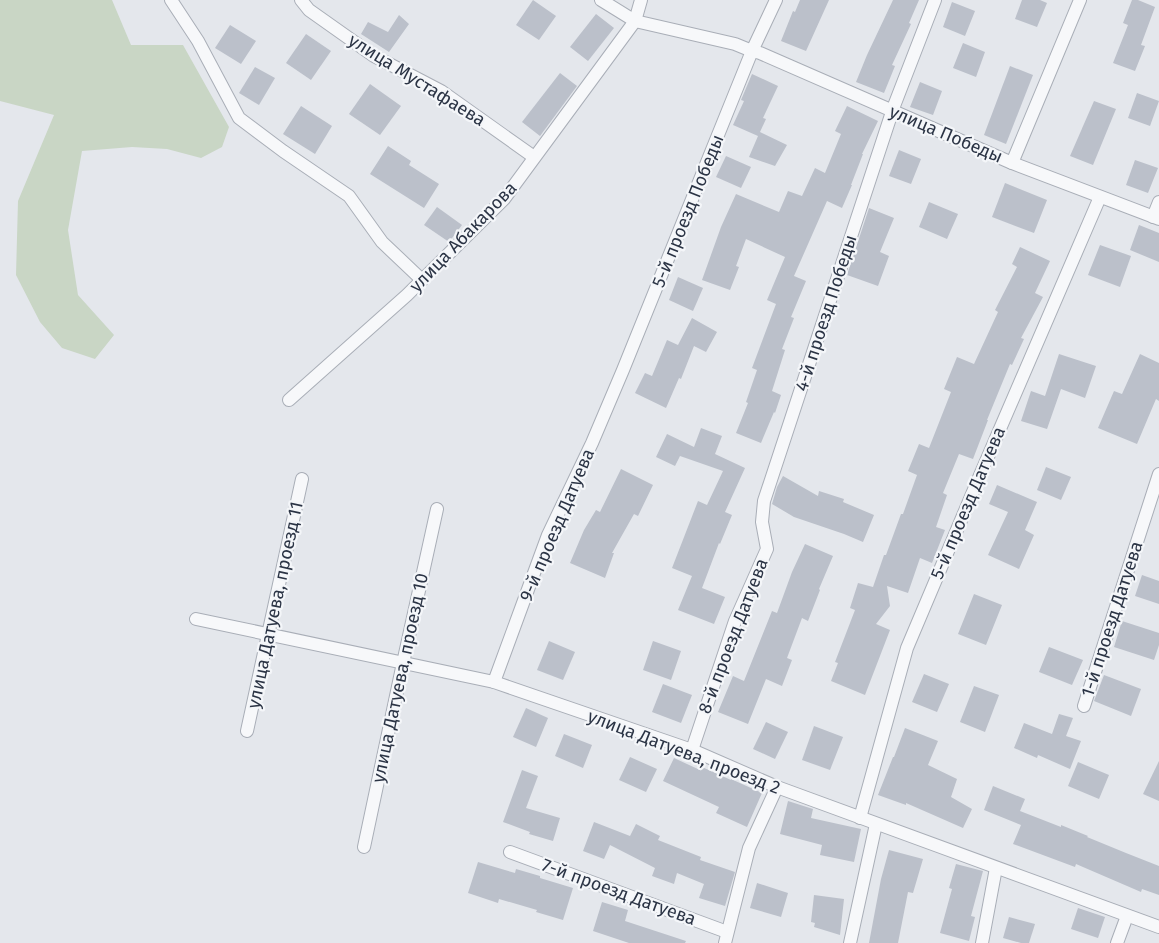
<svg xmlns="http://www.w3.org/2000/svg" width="1159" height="943" viewBox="0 0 1159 943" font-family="'Fira Sans',sans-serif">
<rect width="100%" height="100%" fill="#e4e7ec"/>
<polygon fill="#c9d6c5" points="0,0 112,0 131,45 183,45 229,127 222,147 201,158 167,149 132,147 82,151 68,230 78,295 114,335 95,359 62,348 40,322 16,275 18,201 54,115 0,101"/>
<g fill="#bbc0ca">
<polygon points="533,0 556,16 539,40 516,25"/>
<polygon points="800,0 829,0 806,51 781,41 793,11 795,12"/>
<polygon points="893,0 919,0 909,23 911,24 892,65 895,66 884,93 856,82 867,55"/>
<polygon points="1022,0 1040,0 1047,3 1037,27 1015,19"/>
<polygon points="1132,0 1138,0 1155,7 1141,45 1145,46 1135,71 1113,63 1128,25 1123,23"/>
<polygon points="952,2 975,11 965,36 943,27"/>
<polygon points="596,14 614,28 588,61 570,47"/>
<polygon points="399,15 409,24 389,52 361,34 368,22 388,32"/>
<polygon points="230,25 256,41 241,64 215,48"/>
<polygon points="306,34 331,51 311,80 286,63"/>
<polygon points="963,43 985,52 976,77 953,68"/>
<polygon points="1010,66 1033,75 1006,144 984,135"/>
<polygon points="255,67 275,78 259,105 239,93"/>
<polygon points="560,73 577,86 540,136 522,122"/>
<polygon points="752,74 778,86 763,118 766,119 760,132 787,145 775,166 749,157 758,136 733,125 744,101 741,100"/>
<polygon points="920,82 942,91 933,115 910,107"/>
<polygon points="370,84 401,106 380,135 349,114"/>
<polygon points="1137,93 1159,101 1150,126 1128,118"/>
<polygon points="1094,101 1116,109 1093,165 1070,156"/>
<polygon points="301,106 332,126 315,154 283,134"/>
<polygon points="847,106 878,121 862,154 863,154 851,185 852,185 842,208 827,201 794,276 806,281 791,317 794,318 782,349 785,350 772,391 781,395 775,413 774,412 761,443 736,433 748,403 746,402 757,370 752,368 776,304 767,300 785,257 746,239 736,266 739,267 730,290 702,280 721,227 736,194 779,212 788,191 802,196 815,168 825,173 841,134 835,131"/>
<polygon points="388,146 411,161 409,165 439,184 424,208 370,174"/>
<polygon points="899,150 921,159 911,184 889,176"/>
<polygon points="726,156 751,167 741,188 716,177"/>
<polygon points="1135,160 1158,168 1148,193 1126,185"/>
<polygon points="1005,183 1047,200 1034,233 992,217"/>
<polygon points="929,202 958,214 947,239 919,227"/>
<polygon points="437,207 462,225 449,242 424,225"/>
<polygon points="869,208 894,218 880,252 889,256 878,286 847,275"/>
<polygon points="1139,225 1159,233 1159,262 1130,250"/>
<polygon points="1100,245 1131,256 1120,287 1088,275"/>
<polygon points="1020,247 1050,261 1035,293 1043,297 1021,338 1024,339 1012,365 1010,364 987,420 988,420 973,459 959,454 943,493 947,495 936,527 945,530 932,563 920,558 908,593 887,586 890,606 876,624 890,630 865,695 831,681 838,663 835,662 855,610 850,608 858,583 873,587 884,555 886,555 901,514 903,514 917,475 908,471 919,444 929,448 951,392 944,389 957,357 974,364 998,312 995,310 1017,267 1012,264"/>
<polygon points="678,277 703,288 693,311 669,300"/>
<polygon points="692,318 717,332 706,352 694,346 681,379 679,378 666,408 635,393 645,373 652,376 667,340 678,345"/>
<polygon points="1059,354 1096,366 1085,398 1061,389 1047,429 1021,421 1031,391 1045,396"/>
<polygon points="1140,354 1159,363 1159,401 1156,399 1137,444 1098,428 1114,391 1122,394"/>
<polygon points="701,428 722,436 715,454 745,468 725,512 732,515 720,544 719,543 702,588 725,597 714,624 678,610 692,576 672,568 698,501 707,505 723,471 680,456 675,466 656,457 667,434 694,447"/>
<polygon points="1046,467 1071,477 1061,500 1037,490"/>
<polygon points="621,469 653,485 638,516 634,514 612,553 614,553 605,578 570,563 584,530 596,510 600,512"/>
<polygon points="783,476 818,496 819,491 844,499 843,502 874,515 863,542 844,534 794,517 772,504 777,487"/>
<polygon points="997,485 1037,502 1025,530 1034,535 1019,569 988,555 1008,512 989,504"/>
<polygon points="805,544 833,556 819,589 820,590 808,621 802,618 787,658 792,660 782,686 766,679 748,724 718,712 733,676 744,681 772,611 777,613 792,572"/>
<polygon points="1142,575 1159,581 1159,604 1135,596"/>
<polygon points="974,594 1002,605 986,645 958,634"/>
<polygon points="1122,621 1159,633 1159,645 1154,660 1114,647"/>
<polygon points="549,641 575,652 563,680 537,670"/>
<polygon points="653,641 681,651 671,680 643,670"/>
<polygon points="1049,647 1083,660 1072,685 1039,672"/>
<polygon points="924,674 949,684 937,712 912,702"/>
<polygon points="1104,675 1141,689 1131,716 1094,701"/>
<polygon points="663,684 692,695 681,723 652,712"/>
<polygon points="974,686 999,695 985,732 960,722"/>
<polygon points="526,708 548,718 536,747 513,737"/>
<polygon points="1059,714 1073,718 1066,736 1081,741 1070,769 1038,755 1037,758 1014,748 1024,723 1052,734"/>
<polygon points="766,722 788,732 775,759 753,749"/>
<polygon points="814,726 843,737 830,770 802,760"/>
<polygon points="905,728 938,741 928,765 957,779 951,797 972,809 963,828 906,803 906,805 878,795 893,757 894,757"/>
<polygon points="564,734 592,745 583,768 555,756"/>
<polygon points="630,757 657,769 646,792 619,780"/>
<polygon points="674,758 700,770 702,767 731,780 731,779 762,793 747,827 716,813 719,807 663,781"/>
<polygon points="1159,761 1159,801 1143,794"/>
<polygon points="1078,762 1109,775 1099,799 1068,786"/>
<polygon points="522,770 538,776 526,808 560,818 553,841 529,834 530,832 503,822"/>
<polygon points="993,786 1025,799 1020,811 1061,827 1061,825 1088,836 1087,837 1126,853 1159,866 1159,895 1142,889 1141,892 1076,864 1075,867 1013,844 1021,825 984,810"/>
<polygon points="788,801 813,809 811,818 861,829 854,862 820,855 822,845 780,834"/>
<polygon points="594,822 630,836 636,824 660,836 658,840 701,857 700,860 735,872 725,906 699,898 704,884 677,873 674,884 652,876 655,868 610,845 604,859 583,851"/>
<polygon points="889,850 923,859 913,893 908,892 898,943 869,943 881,879"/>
<polygon points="478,862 515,873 516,869 540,876 540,878 573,888 563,920 536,912 537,910 499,899 498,903 468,893"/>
<polygon points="956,864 983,871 971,916 975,917 969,941 940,933 952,889 949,888"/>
<polygon points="757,883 788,893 781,917 750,908"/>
<polygon points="814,895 844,899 840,935 814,927 815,923 811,922"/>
<polygon points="602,902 628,910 625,921 686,941 685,943 629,943 593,931"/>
<polygon points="1078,908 1105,917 1098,938 1071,929"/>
<polygon points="1009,917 1035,924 1029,943 1021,943 1003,938"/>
</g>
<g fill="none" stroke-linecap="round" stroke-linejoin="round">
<g stroke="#a9aeb7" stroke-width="14">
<g id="street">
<polyline points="171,0 198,41 239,118 283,151 349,196 382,242 422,280"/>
<polyline points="301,0 309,10 374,56 441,91 534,157"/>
<polyline points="601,0 635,21 735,44 752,51 760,53 1012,163 1159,219"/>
<polyline points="1012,163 1080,0"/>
<polyline points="1153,217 1159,202"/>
<polyline points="289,400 407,295 504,199 635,21 641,0"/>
<polyline points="196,619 494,682 692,750 777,787 1159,927"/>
<polyline points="494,682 548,535 592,443 623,370 752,51 776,0"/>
<polyline points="1084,706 1159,474"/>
<polyline points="247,731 302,479"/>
<polyline points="692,750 735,621 767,549 762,522 764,501 894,106 935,0"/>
<polyline points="860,818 907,648 981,473 1100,197"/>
<polyline points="364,847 403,663 437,509"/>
<polyline points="510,852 727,932"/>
<polyline points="725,943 749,848 777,787"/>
<polyline points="850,943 876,824"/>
<polyline points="982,943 996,868"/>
<polyline points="1117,943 1127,916"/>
</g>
</g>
<use href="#street" stroke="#f7f8fa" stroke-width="12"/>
</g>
<g text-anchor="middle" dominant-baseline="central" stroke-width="4.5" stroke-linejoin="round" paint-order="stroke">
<g font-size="18" fill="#2b3445" stroke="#f4f6f9">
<text transform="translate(417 80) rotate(32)">улица Мустафаева</text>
<text transform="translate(946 134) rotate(23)">улица Победы</text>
<text transform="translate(688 211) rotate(-68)">5-й проезд Победы</text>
<text transform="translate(463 237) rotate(-46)">улица Абакарова</text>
<text transform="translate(826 313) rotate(-72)">4-й проезд Победы</text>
<text transform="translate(968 503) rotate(-67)">5-й проезд Датуева</text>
<text transform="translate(557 525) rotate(-67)">9-й проезд Датуева</text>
<text transform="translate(275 605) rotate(-78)">улица Датуева, проезд 11</text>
<text transform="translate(1112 619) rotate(-72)">1-й проезд Датуева</text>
<text transform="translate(733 636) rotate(-69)">8-й проезд Датуева</text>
<text transform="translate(400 678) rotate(-78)">улица Датуева, проезд 10</text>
<text transform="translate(684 752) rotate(21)">улица Датуева, проезд 2</text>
<text transform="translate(619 892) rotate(20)">7-й проезд Датуева</text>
</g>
</g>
</svg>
